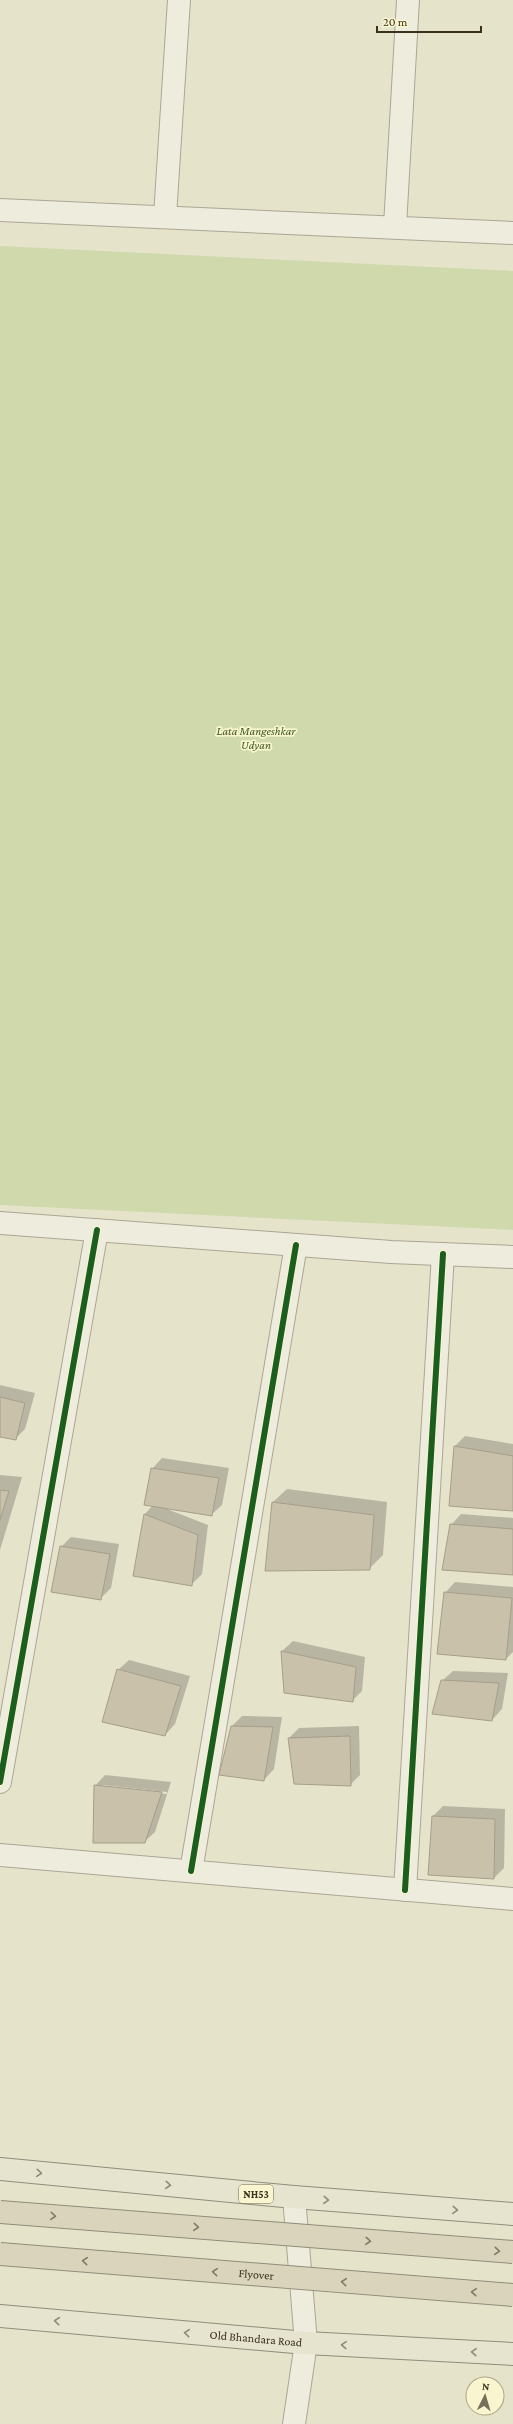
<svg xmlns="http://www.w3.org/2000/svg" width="513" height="2424" viewBox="0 0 513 2424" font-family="'Crimson Pro',serif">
<rect width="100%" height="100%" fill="#e6e3cb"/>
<polygon fill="#cfd9ac" points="0,246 513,271 513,1230 0,1205"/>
<g fill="#0003" fill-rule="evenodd">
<polygon points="0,1385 35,1393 25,1429 15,1439 0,1436"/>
<polygon points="465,1436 513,1444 513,1510 455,1446"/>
<polygon points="162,1458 229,1468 222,1505 211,1515 167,1509 208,1525 202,1574 191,1585 134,1575 145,1514 153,1505 152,1469"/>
<polygon points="0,1475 22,1477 0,1550"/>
<polygon points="287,1489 387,1502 383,1555 369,1569 273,1502"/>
<polygon points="461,1514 513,1518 513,1573 451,1525"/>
<polygon points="71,1537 119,1544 111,1588 101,1598 61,1547"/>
<polygon points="455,1582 513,1587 513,1652 506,1659 445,1593"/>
<polygon points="293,1641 365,1657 362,1691 352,1701 282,1651"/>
<polygon points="129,1660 190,1676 175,1724 165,1735 118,1670"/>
<polygon points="453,1671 508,1673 502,1709 492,1720 442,1681"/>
<polygon points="242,1716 282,1717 274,1769 264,1780 232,1726"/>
<polygon points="359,1726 360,1775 350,1785 289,1738 299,1728"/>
<path d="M105,1775L171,1782L155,1832L144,1842L95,1786ZM103,1785L167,1792V1794L103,1787Z"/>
<polygon points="443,1806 505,1809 504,1868 494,1878 433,1816"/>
</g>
<g fill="#cac1ab" stroke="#a69e8a">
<polygon points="0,1397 25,1403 16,1440 0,1437"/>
<polygon points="454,1446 513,1456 513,1511 449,1506"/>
<polygon points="151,1468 219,1478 212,1516 144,1505"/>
<polygon points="0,1490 9,1491 0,1520"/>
<polygon points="272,1502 374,1515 370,1570 265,1571"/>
<polygon points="144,1514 198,1535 192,1586 133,1576"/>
<polygon points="450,1524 513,1529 513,1575 442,1570"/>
<polygon points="60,1546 110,1554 101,1600 51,1592"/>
<polygon points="444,1592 512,1598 506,1660 437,1654"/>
<polygon points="281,1651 356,1667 353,1702 284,1693"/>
<polygon points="117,1669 181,1686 165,1736 102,1722"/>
<polygon points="441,1680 499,1683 492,1721 432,1714"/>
<polygon points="231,1726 273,1727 264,1781 219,1775"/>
<polygon points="350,1736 351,1786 294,1784 288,1738"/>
<polygon points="94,1785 162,1792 145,1843 93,1843"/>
<polygon points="432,1816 495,1819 494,1879 428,1875"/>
</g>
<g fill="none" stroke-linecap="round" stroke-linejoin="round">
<g stroke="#aba695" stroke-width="24">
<g id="street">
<polyline points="0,210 513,233"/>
<polyline points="165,216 179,0"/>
<polyline points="395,226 408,0"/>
<polyline points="0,1223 391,1252 513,1257"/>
<polyline points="0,1782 97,1230"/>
<polyline points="0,1855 513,1899"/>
<polyline points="191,1871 296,1245"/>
<polyline points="405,1890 443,1254"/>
<polyline points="294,2197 306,2343 294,2424"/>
</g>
</g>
<g stroke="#908c7b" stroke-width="24">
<g id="primary">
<polyline points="0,2169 294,2197 513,2214"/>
<path id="s1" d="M0,2316L306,2343L513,2354"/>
</g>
</g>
<use href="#street" stroke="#eeecdd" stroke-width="22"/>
<use href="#primary" stroke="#e6e3ce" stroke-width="22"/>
<g stroke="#908c7b" stroke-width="24" stroke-linecap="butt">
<g id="highway-bridge">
<polyline points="0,2212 513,2252"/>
<path id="s2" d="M0,2254L513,2295"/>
</g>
</g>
<use href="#highway-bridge" stroke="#d9d4bb" stroke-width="22"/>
<g stroke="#f8f5cf" stroke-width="8">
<g id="cycleway">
<polyline points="0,1782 97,1230"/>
<polyline points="191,1871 296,1245"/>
<polyline points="405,1890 443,1254"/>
</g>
</g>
<use href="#cycleway" stroke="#1b5e20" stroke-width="6"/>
</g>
<defs><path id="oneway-chevron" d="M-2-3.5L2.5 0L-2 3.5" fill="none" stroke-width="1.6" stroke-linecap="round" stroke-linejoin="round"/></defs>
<g stroke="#908a74">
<use href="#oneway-chevron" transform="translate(39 2173) rotate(5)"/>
<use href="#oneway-chevron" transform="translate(168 2185) rotate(5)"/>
<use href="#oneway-chevron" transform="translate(326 2200) rotate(4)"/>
<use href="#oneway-chevron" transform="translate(455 2210) rotate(4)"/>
<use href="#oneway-chevron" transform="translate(57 2321) rotate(-175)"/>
<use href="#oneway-chevron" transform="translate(187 2333) rotate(-175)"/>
<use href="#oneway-chevron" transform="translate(344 2345) rotate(-177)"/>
<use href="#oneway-chevron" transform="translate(474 2352) rotate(-177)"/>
</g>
<g stroke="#827a63">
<use href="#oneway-chevron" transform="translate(53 2216) rotate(5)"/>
<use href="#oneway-chevron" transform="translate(196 2227) rotate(5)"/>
<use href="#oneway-chevron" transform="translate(368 2241) rotate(5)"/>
<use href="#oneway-chevron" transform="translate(497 2251) rotate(5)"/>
<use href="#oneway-chevron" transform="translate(85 2261) rotate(-175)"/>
<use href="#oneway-chevron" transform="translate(215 2272) rotate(-175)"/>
<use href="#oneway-chevron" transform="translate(344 2282) rotate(-175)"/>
<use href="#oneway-chevron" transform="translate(474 2292) rotate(-176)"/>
</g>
<g text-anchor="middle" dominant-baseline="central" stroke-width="3.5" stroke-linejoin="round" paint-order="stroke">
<rect fill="#f8f5cf" stroke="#736b51" stroke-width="1" x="239" y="2185" width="34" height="18" rx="3"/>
<g font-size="11" font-weight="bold" fill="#3a301b">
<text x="256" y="2194">NH53</text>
</g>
<g font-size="12" font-style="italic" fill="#3f5820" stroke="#f8f5cf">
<text x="256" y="731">Lata Mangeshkar<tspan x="256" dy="14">Udyan</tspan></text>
</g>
<g font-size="12" fill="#3a301b" stroke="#f8f5cf">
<text stroke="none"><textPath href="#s2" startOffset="257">Flyover</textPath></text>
<text stroke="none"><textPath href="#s1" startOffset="257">Old Bhandara Road</textPath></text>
</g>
</g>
<g transform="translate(485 2396) rotate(5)"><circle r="19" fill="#f8f5cf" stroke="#aca687"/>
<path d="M0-3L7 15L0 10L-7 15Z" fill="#766f59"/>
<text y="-6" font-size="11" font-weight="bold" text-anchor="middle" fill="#3a301b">N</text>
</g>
<path d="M377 26v6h104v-6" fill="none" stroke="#3a301b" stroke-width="2"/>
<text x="383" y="26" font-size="12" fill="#3a301b" stroke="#f8f5cf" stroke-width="3" paint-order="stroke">20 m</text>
</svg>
